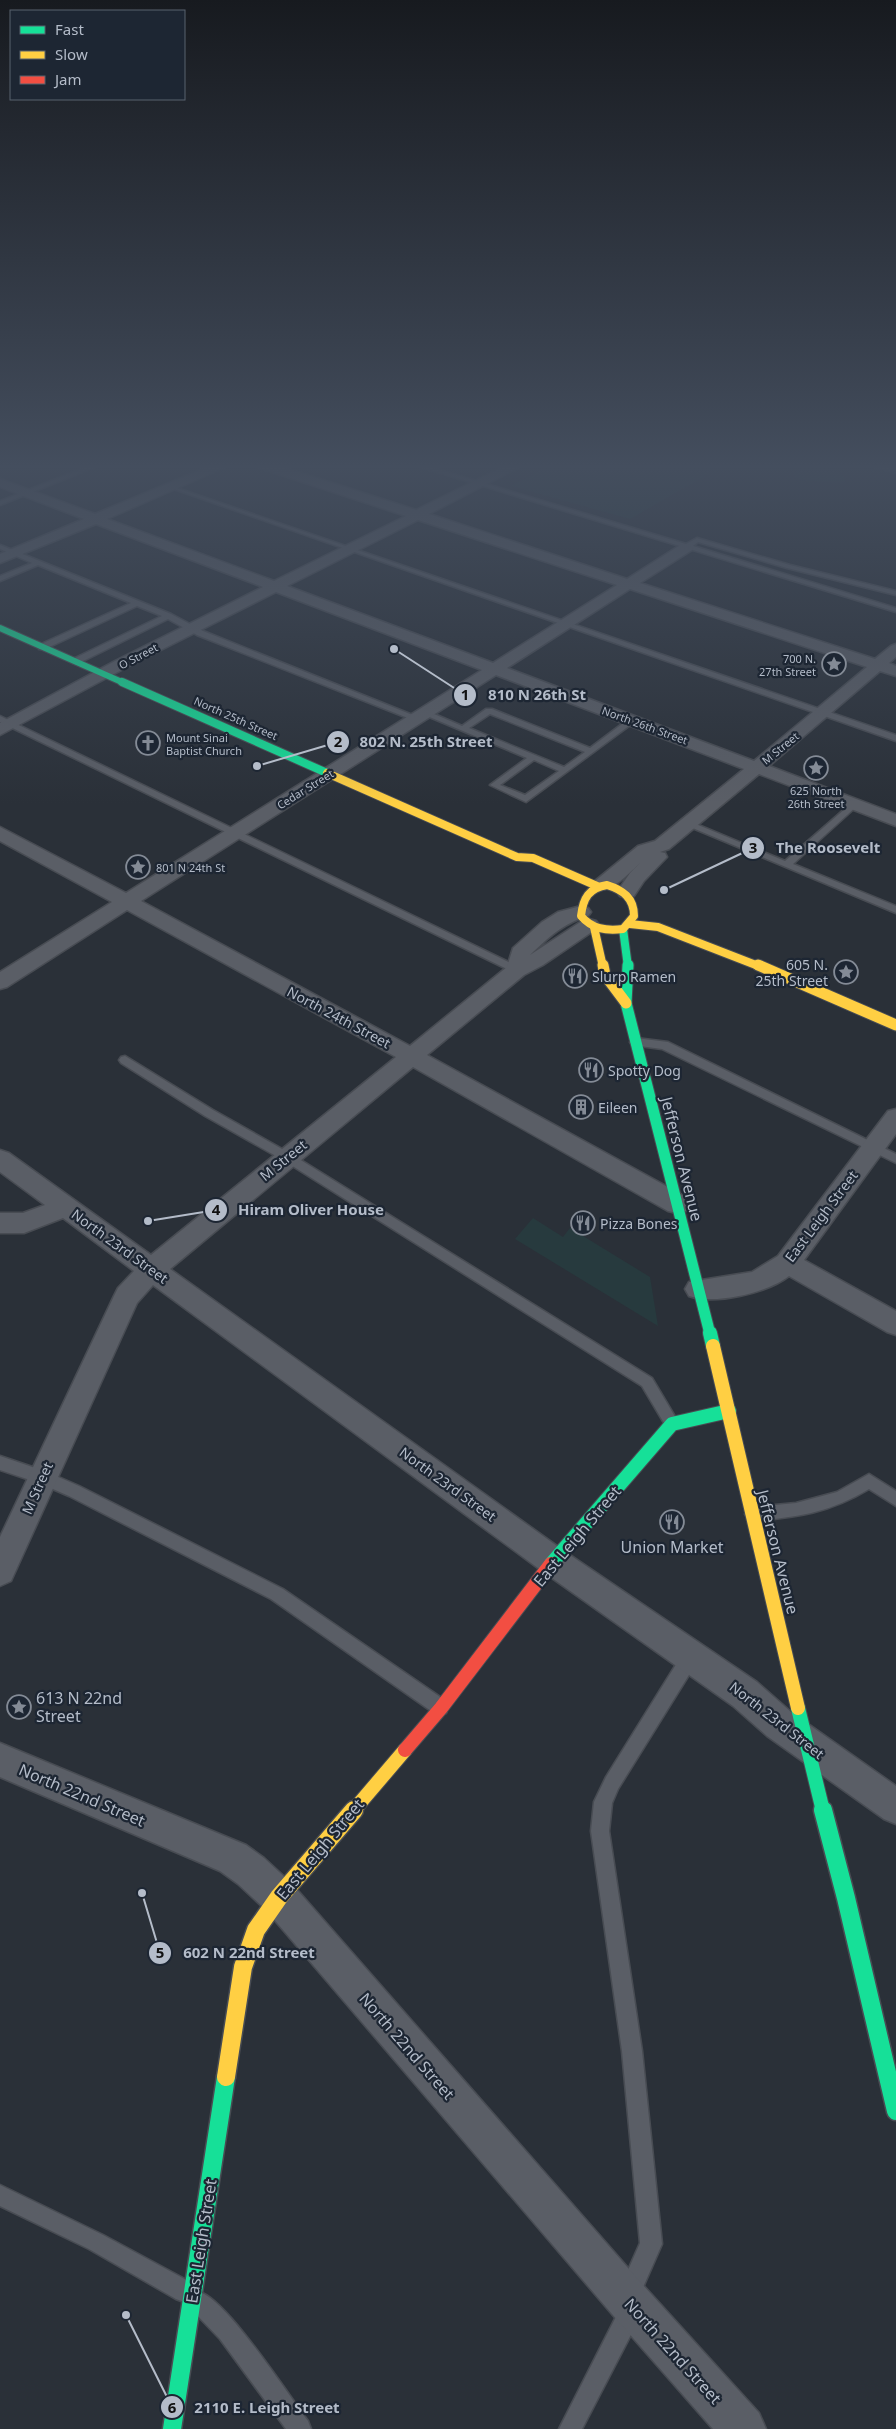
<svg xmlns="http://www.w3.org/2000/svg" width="896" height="2429" viewBox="0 0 896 2429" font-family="'Noto Sans',sans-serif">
<rect width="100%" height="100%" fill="#2a3038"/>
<g fill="#273a3e">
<polygon points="552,464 702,464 710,468 710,473 630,519 511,486"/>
<polygon points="816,464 823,465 844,476 845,482 839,483 800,480 793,474 806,465"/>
<polygon points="533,1218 563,1237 570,1228 650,1277 658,1326 515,1239"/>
</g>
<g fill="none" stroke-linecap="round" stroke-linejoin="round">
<g stroke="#484c53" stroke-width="3">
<g id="lane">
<polygon points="94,464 102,464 0,505 0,501"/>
<polygon points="411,464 420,464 686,544 697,538 790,565 896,591 896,595 787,568 698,542 693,546 896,608 896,612"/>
<polygon points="864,464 874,464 896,469 896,473"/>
<polygon points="171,486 896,735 896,741 171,488"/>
<polygon points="0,545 171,614 203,631 420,718 413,720 197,635 168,619 79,663 73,663 73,659 162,616 137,606 45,649 39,649 39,645 131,603 38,565 0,581 0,576 32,563 0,549"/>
<path d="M486,709H492L590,748L630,718L637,720L526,802L490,785L527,758L420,713L427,711L462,726ZM490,714L585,752L564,767L469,728ZM534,760L559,771L525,795L500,785Z"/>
<polygon points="0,716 521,968 522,970 521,972 513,972 0,722"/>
<polygon points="854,801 857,802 857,806 793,864 896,906 896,913 683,824 688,821 691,822 785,861"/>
<polygon points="636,1038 668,1042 896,1154 896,1163 662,1049 632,1045 630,1042 632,1039"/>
<polygon points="125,1056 213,1110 291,1154 652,1378 677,1420 679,1424 677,1428 672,1430 667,1428 642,1386 283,1160 205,1116 121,1063 119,1060 121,1057"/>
<polygon points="0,1456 47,1472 79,1486 283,1589 446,1701 448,1707 446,1713 440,1715 434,1713 271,1599 69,1496 39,1483 0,1470"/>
<path d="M869,1474L896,1491V1506L869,1489C829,1513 798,1517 753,1521L748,1519L745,1514L748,1509L753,1507L796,1503L837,1492Z"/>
<polygon points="691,1648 697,1650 699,1656 697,1662 618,1789 612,1803 609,1831 642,2051 662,2244 637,2301 631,2303 638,2305 641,2313 638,2321 582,2429 559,2429 622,2305 628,2303 621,2301 618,2293 640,2243 622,2051 591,1831 594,1802 606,1777 685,1650"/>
<polygon points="0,2185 103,2235 192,2283 195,2291 192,2299 184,2302 176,2299 89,2249 0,2206"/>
<path d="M202,2293C230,2305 287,2393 308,2421L311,2429H286L220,2339L194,2312L191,2304L194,2296Z"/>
</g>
</g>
<g stroke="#484c53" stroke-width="3">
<g id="street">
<path d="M215,464H232L107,519L274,581L406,516L257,467L255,464H273L416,510L509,464H525L429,514L627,579L682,544H692L694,547L692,550L640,583L875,659L891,646L896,644V657L889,663L896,666V676L880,671L769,766L896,814V826L759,774L669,849L660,852L665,853L667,857L644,881L634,896L627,898L620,896L617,892L630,873L640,863C628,874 612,893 595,889L592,885L595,881L638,846L655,841L744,769L496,675L141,901L410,1046L507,967L513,948L542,922L558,912L581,906L588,908L591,912L588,916C563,923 548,938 530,955L582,921L589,919L596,921L599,925L596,929L543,965L524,975L427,1055L686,1197L689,1204L686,1211L677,1213L668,1211L413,1067L170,1269L564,1551L757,1682L791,1712L896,1786V1824L884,1819L767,1736L733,1706L542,1571L153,1285L137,1303L11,1581L0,1586V1537L114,1296L118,1288L134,1271L63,1218L24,1233H0V1213H23L45,1205L0,1172V1150L9,1153L151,1255L396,1057L127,910L7,987L0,989V972L112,902L0,841V827L126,893L482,670L276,592L127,667L0,735V723L115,661L263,587L96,524L0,563V554L84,519L0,487V479L95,514ZM418,520L617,585L493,663L287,586ZM630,589L867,667L754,761L507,668Z"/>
<path d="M896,1109V1134L804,1260L896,1311V1335L887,1332L789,1276C767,1293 715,1305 689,1296L685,1289L689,1282L752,1272L778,1256L888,1111Z"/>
<polygon points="0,1743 246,1845 264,1858 292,1884 642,2284 759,2413 766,2429 713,2429 612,2314 266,1910 238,1884 220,1871 0,1777"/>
</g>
</g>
<g stroke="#484c53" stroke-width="8">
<polyline id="fast-far4" points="0,628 124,683"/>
</g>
<g stroke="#484c53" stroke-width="10">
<g id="fast-far3">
<polyline points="122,682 327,773"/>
<polyline points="623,929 628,967"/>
</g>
</g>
<g stroke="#484c53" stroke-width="13">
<polyline id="fast-far2" points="628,965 626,1003 710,1334"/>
</g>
<g stroke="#484c53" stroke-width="16">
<g id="fast-far1">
<polyline points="710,1333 713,1346"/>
<polyline points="551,1564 672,1424 729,1411"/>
<polyline points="798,1708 823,1811"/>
</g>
</g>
<g stroke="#484c53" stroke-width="21">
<g id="fast">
<polyline points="823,1810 846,1898 896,2111"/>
<polyline points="172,2429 226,2077"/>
</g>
</g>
<g stroke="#484c53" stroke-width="10">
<g id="slow-far3">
<polyline points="327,773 517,857 533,858 597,886"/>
<path d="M607,885C623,890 634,898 634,916L623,929C606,931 592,929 581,916C583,898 589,888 607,885Z"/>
<polyline points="630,924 658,927 761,967"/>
<polyline points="594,927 603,967"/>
</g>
</g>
<g stroke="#484c53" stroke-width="13">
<g id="slow-far2">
<polyline points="603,965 605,975 626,1003"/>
<polyline points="758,965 896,1025"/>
</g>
</g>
<g stroke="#484c53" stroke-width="16">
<g id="slow-far1">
<polyline points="713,1346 798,1708"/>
<polyline points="353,1811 405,1750"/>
</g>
</g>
<g stroke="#484c53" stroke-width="21">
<polyline id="slow" points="226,2077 243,1967 256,1930 279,1897 354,1810"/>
</g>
<g stroke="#484c53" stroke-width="16">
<polyline id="jam" points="405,1750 441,1708 551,1564"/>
</g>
<use href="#lane" fill="#5a5e66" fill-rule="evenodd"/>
<use href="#street" fill="#5a5e66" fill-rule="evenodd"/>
<use href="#fast-far4" stroke="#16e098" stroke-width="6"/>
<use href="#fast-far3" stroke="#16e098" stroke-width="8"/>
<use href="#fast-far2" stroke="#16e098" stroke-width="11"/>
<use href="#fast-far1" stroke="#16e098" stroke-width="14"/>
<use href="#fast" stroke="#16e098" stroke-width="18"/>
<use href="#slow-far3" stroke="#ffcf43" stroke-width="8"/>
<use href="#slow-far2" stroke="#ffcf43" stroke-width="11"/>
<use href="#slow-far1" stroke="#ffcf43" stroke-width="14"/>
<use href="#slow" stroke="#ffcf43" stroke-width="18"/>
<use href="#jam" stroke="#f24e42" stroke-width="14"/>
</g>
<linearGradient id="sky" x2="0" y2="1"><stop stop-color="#171a1f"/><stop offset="0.58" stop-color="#444e5e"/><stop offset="1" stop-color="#444e5e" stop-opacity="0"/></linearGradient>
<rect width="896" height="804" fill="url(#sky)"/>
<defs>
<g id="sight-ring" transform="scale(1.25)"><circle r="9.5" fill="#1d2633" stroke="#848b96" stroke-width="1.5"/><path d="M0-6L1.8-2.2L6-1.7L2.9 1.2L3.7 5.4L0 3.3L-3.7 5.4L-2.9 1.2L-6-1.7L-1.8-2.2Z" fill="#848b96"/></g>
<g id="church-ring" transform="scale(1.25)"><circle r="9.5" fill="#1d2633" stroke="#848b96" stroke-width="1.5"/><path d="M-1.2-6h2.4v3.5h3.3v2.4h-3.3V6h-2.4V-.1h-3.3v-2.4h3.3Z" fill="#848b96"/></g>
<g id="restaurant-ring" transform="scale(1.25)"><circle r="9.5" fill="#1d2633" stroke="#848b96" stroke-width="1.5"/><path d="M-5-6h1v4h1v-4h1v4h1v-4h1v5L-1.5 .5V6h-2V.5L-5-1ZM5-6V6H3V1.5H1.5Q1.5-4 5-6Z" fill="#848b96"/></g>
<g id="building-ring" transform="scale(1.25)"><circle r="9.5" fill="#1d2633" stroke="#848b96" stroke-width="1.5"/><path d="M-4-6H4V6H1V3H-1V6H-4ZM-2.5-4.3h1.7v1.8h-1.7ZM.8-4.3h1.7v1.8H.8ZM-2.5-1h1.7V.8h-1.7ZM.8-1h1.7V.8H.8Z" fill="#848b96"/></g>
</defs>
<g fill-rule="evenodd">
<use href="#sight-ring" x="834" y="664"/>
<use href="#church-ring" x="148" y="743"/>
<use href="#sight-ring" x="816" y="768"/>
<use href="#sight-ring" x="138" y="867"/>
<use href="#sight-ring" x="846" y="972"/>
<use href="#restaurant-ring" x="575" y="976"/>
<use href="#restaurant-ring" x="591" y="1070"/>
<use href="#building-ring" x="581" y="1107"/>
<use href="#restaurant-ring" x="583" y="1223"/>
<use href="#restaurant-ring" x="672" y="1522"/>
<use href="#sight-ring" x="19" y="1707"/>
</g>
<g text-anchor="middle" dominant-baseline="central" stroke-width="4.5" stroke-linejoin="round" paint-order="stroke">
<g font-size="11" fill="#b4bcc9" stroke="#1d2633">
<text transform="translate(138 656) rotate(-28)">O Street</text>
<text transform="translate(236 718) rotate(24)">North 25th Street</text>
<text transform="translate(645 725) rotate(20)">North 26th Street</text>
<text transform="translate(780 748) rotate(-39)">M Street</text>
<text transform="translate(305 789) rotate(-32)">Cedar Street</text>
</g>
<g font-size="11" fill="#b4bcc9" stroke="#1d2633" text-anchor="start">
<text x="816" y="658" text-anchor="end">700 N.<tspan x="816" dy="13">27th Street</tspan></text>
<text x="166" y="737">Mount Sinai<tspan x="166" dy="13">Baptist Church</tspan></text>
<text x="816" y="790" text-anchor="middle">625 North<tspan x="816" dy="13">26th Street</tspan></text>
<text x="156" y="867">801 N 24th St</text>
</g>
<g font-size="14" fill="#b4bcc9" stroke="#1d2633" text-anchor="start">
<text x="828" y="964" text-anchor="end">605 N.<tspan x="828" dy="16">25th Street</tspan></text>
<text x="592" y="976">Slurp Ramen</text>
<text x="608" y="1070">Spotty Dog</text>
<text x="598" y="1107">Eileen</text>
<text x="600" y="1223">Pizza Bones</text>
</g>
<g font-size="14" fill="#b4bcc9" stroke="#1d2633">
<text transform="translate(339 1017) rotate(28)">North 24th Street</text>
<text transform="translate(283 1160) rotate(-39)">M Street</text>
<text transform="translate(821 1216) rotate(-53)">East Leigh Street</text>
<text transform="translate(120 1246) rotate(36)">North 23rd Street</text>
<text transform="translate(448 1484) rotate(36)">North 23rd Street</text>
<text transform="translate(37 1488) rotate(-66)">M Street</text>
<text transform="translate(777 1720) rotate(38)">North 23rd Street</text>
</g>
<g font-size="16" fill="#b4bcc9" stroke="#1d2633">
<text transform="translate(682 1159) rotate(76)">Jefferson Avenue</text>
<text transform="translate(577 1536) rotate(-50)">East Leigh Street</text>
<text transform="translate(778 1552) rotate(76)">Jefferson Avenue</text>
<text transform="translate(82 1795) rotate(23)">North 22nd Street</text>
<text transform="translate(320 1849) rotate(-50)">East Leigh Street</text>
<text transform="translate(407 2046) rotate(49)">North 22nd Street</text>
<text transform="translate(201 2241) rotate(-81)">East Leigh Street</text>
<text transform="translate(673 2351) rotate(48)">North 22nd Street</text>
</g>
<g font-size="16" fill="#b4bcc9" stroke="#1d2633">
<text x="672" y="1547">Union Market</text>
<text x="36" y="1698" text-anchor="start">613 N 22nd<tspan x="36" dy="18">Street</tspan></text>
</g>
</g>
<path fill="none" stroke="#b4bcc9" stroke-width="2" d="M394 649L465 695M257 766L338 742M664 890L753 848M148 1221L216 1210M142 1893L160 1953M126 2315L172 2407"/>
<g fill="#b4bcc9" stroke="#1d2633" stroke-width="2">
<circle cx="394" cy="649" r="5"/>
<circle cx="257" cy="766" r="5"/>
<circle cx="664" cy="890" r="5"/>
<circle cx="148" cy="1221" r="5"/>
<circle cx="142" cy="1893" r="5"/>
<circle cx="126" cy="2315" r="5"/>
<circle cx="465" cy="695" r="12"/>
<circle cx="338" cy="742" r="12"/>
<circle cx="753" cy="848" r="12"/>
<circle cx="216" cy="1210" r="12"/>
<circle cx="160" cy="1953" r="12"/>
<circle cx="172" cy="2407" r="12"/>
</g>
<g font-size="15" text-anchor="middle" font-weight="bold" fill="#111">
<text x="465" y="700">1</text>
<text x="338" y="747">2</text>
<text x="753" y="853">3</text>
<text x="216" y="1215">4</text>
<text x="160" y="1958">5</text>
<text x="172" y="2413">6</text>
</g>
<g font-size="15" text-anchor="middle" font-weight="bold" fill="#b4bcc9" stroke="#1d2633" stroke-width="4.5" stroke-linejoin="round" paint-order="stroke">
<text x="537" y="700">810 N 26th St</text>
<text x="426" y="747">802 N. 25th Street</text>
<text x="828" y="853">The Roosevelt</text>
<text x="311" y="1215">Hiram Oliver House</text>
<text x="249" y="1958">602 N 22nd Street</text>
<text x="267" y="2413">2110 E. Leigh Street</text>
</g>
<rect x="10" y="10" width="175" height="90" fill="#1d2633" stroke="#59626f"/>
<rect x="20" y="26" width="25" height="8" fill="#16e098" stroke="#59626f"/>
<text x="55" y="35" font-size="15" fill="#b4bcc9">Fast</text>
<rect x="20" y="51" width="25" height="8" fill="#ffcf43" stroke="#59626f"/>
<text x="55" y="60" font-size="15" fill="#b4bcc9">Slow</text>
<rect x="20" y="76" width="25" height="8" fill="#f24e42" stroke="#59626f"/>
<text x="55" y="85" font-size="15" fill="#b4bcc9">Jam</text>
</svg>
